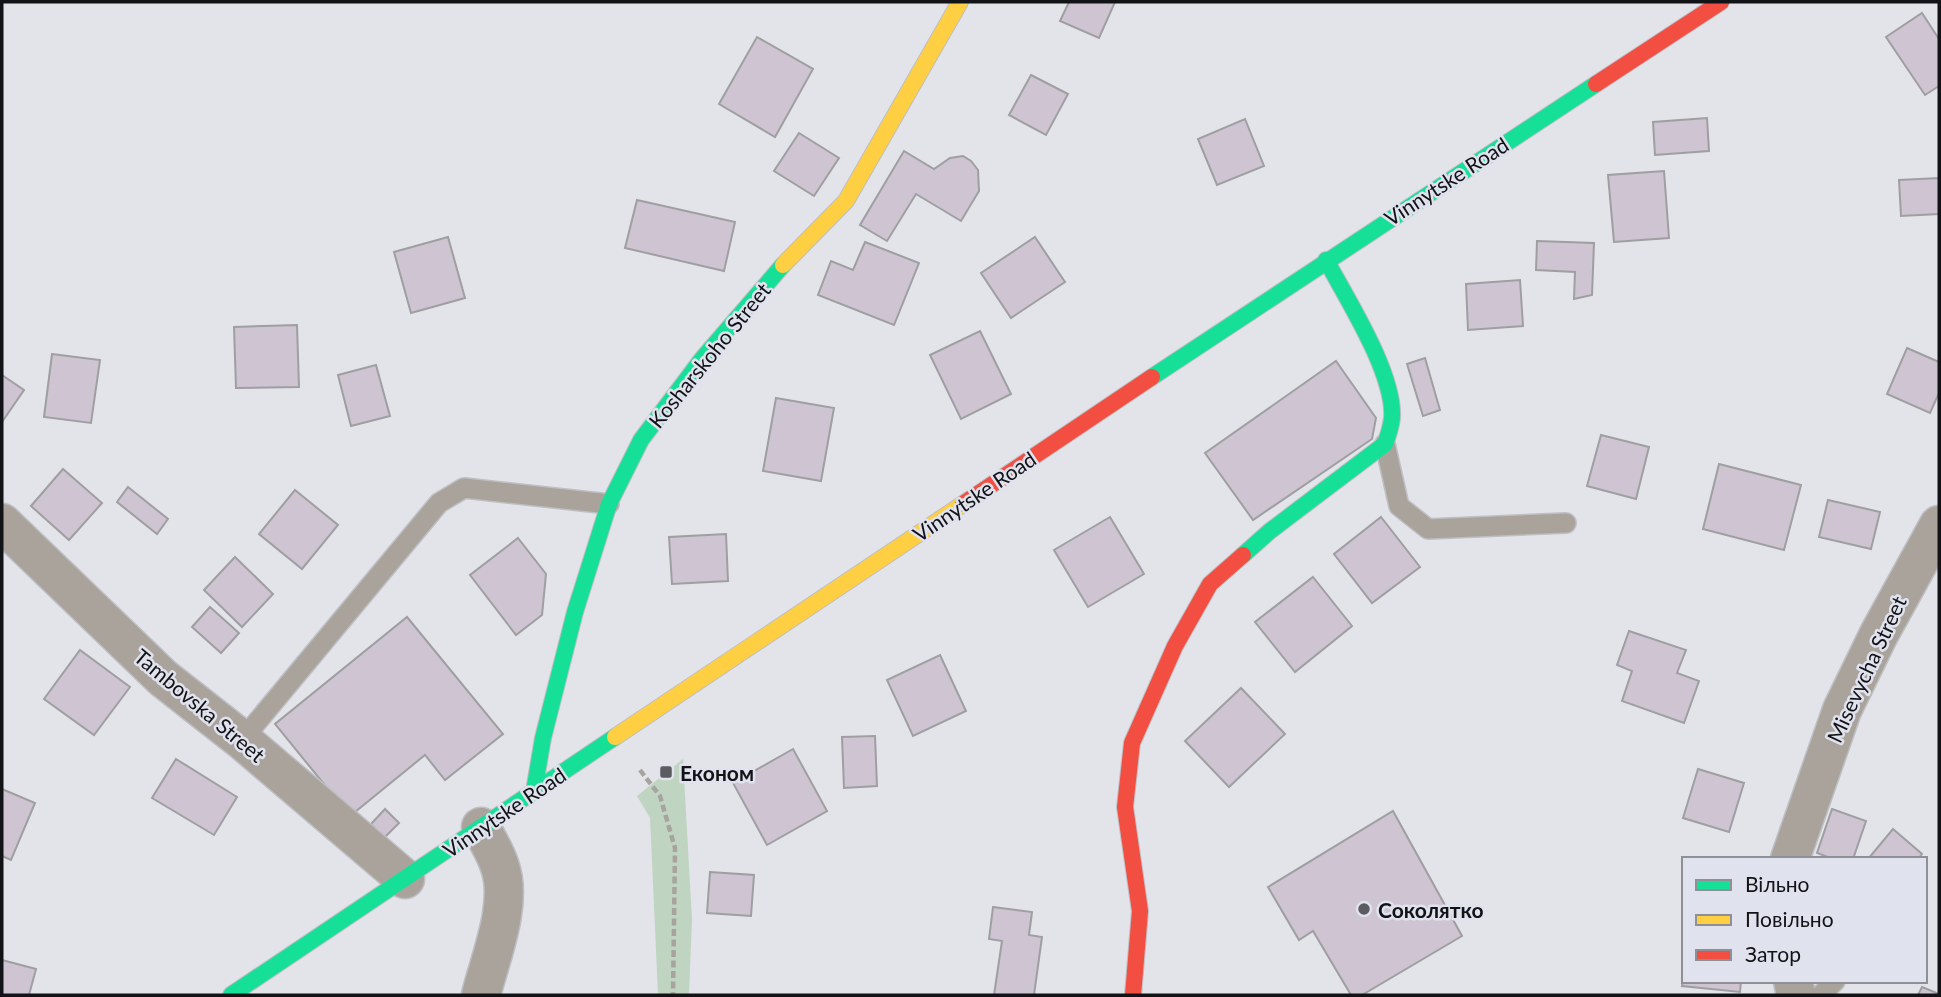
<svg xmlns="http://www.w3.org/2000/svg" width="1941" height="997" viewBox="0 0 1941 997" font-family="Lato,sans-serif">
<rect width="100%" height="100%" fill="#e3e4ea"/>
<polygon fill="#c0d5c1" points="683,759 692,919 689,995 658,995 650,818 637,796"/>
<g fill="#cec4d2" stroke="#9f9fa2" stroke-width="2">
<polygon points="1069,2 1115,2 1099,38 1060,21"/>
<polygon points="1922,13 1939,39 1939,86 1925,95 1886,37"/>
<polygon points="757,37 813,69 775,137 719,104"/>
<polygon points="1031,75 1068,94 1046,135 1009,115"/>
<polygon points="1707,118 1709,151 1655,155 1653,122"/>
<polygon points="1245,119 1264,166 1217,185 1198,139"/>
<polygon points="799,133 839,158 814,196 774,171"/>
<polygon points="904,151 934,169 950,158 963,156 971,161 978,170 979,191 961,221 916,194 887,241 860,225"/>
<polygon points="1664,171 1669,238 1614,242 1608,175"/>
<polygon points="1939,178 1939,214 1901,216 1899,180"/>
<polygon points="637,200 735,222 724,271 625,248"/>
<polygon points="448,237 465,298 411,313 394,252"/>
<polygon points="1035,237 1065,282 1011,318 981,273"/>
<polygon points="1537,241 1594,243 1592,295 1574,299 1575,272 1536,270"/>
<polygon points="865,242 919,263 894,325 818,295 831,261 853,270"/>
<polygon points="1520,280 1523,326 1468,330 1466,284"/>
<polygon points="297,325 299,387 236,388 234,327"/>
<polygon points="980,331 1011,394 961,419 930,355"/>
<polygon points="1907,348 1939,362 1939,393 1930,413 1887,394"/>
<polygon points="52,354 100,360 91,423 44,417"/>
<polygon points="1425,358 1440,410 1423,416 1407,364"/>
<polygon points="1336,361 1376,418 1372,439 1253,520 1205,453"/>
<polygon points="376,365 390,416 351,426 338,375"/>
<polygon points="2,375 24,390 2,422"/>
<polygon points="776,398 834,408 821,481 763,471"/>
<polygon points="1601,435 1649,447 1636,499 1587,486"/>
<polygon points="1719,464 1801,485 1784,550 1703,529"/>
<polygon points="63,469 102,503 69,540 31,506"/>
<polygon points="128,487 168,519 157,534 117,502"/>
<polygon points="295,490 338,525 302,569 259,534"/>
<polygon points="1828,500 1880,512 1871,549 1819,537"/>
<polygon points="1110,517 1144,574 1088,607 1054,550"/>
<polygon points="1381,517 1420,567 1372,603 1334,554"/>
<polygon points="726,534 728,581 672,584 669,537"/>
<polygon points="518,538 546,574 542,615 516,635 470,575"/>
<polygon points="235,557 273,594 242,627 204,590"/>
<polygon points="1313,577 1352,626 1295,672 1255,622"/>
<polygon points="210,607 239,633 221,653 192,627"/>
<polygon points="407,617 503,734 445,780 425,755 350,816 275,724"/>
<polygon points="1629,631 1686,650 1677,673 1699,681 1684,723 1622,701 1632,671 1617,665"/>
<polygon points="80,650 130,687 94,735 44,699"/>
<polygon points="940,655 966,711 913,736 887,680"/>
<polygon points="1241,688 1285,734 1229,787 1185,741"/>
<polygon points="875,736 877,786 844,788 842,737"/>
<polygon points="793,749 827,811 767,845 733,783"/>
<polygon points="176,759 237,797 214,835 152,798"/>
<polygon points="1698,769 1744,783 1729,832 1683,818"/>
<polygon points="2,789 35,803 11,860 2,856"/>
<polygon points="385,809 399,823 384,838 371,824"/>
<polygon points="1832,809 1866,821 1853,859 1833,859 1817,853"/>
<polygon points="1393,811 1462,936 1362,995 1351,995 1313,931 1299,940 1268,887"/>
<polygon points="1893,829 1922,854 1918,859 1868,859"/>
<polygon points="710,872 754,875 751,916 707,913"/>
<polygon points="993,907 1032,912 1029,935 1042,937 1034,995 994,995 1002,941 989,939"/>
<polygon points="2,960 36,969 29,995 2,995"/>
<polygon points="1684,974 1684,981 1741,981 1740,992 1682,986"/>
<polygon points="1922,987 1939,994 1939,995 1918,995"/>
</g>
<g fill="none" stroke-linecap="round" stroke-linejoin="round">
<g stroke="#bebfc3" stroke-width="22">
<g id="lane">
<polyline points="1385,444 1399,506 1428,529 1566,523"/>
<polyline points="242,740 439,503 464,488 609,504"/>
<polyline points="1821,995 1835,981"/>
</g>
</g>
<g stroke="#bebfc3" stroke-width="41">
<g id="street">
<polyline points="2,523 163,678 242,740 405,879"/>
<polyline points="1790,859 1842,710 1879,634 1939,525"/>
<polyline points="1793,981 1796,995"/>
<path d="M481,995C490,959 513,904 500,867C496,853 487,840 481,827"/>
</g>
</g>
<g stroke="#bebfc3" stroke-width="18">
<g id="fast">
<polyline points="1152,377 1596,84"/>
<path d="M1243,555L1270,531L1385,444C1388,436 1391,427 1392,418C1395,374 1347,299 1326,260"/>
<polyline points="534,791 543,738 575,612 609,504 641,440 702,359 783,265"/>
<polyline points="231,995 615,737"/>
</g>
</g>
<g stroke="#bebfc3" stroke-width="18">
<g id="slow">
<polyline points="783,265 846,201 960,2"/>
<polyline points="615,737 963,504"/>
</g>
</g>
<g stroke="#bebfc3" stroke-width="18">
<g id="jam">
<polyline points="1596,84 1721,2"/>
<polyline points="963,504 1152,377"/>
<polyline points="1133,995 1140,911 1125,807 1132,743 1175,646 1210,584 1243,555"/>
</g>
</g>
<polyline stroke="#a7a39f" stroke-width="4.5" stroke-dasharray="7 3.5" stroke-linecap="butt" points="640,770 660,796 675,848 673,995"/>
<use href="#lane" stroke="#aaa39c" stroke-width="19"/>
<use href="#street" stroke="#aaa39c" stroke-width="38"/>
<use href="#fast" stroke="#16e098" stroke-width="16"/>
<use href="#slow" stroke="#ffcf43" stroke-width="16"/>
<use href="#jam" stroke="#f24e42" stroke-width="16"/>
</g>
<g fill="#5b5c60" stroke="#e0e2ed" stroke-width="2.5">
<rect x="659" y="765" width="14" height="14" rx="3.5"/>
<circle cx="1364" cy="909" r="7"/>
</g>
<g text-anchor="middle" dominant-baseline="central" stroke-width="5" stroke-linejoin="round" paint-order="stroke">
<g font-size="21" fill="#121316" stroke="#e0e2ed">
<text transform="translate(1446 181) rotate(-33)">Vinnytske Road</text>
<text transform="translate(709 355) rotate(-51)">Kosharskoho Street</text>
<text transform="translate(974 496) rotate(-34)">Vinnytske Road</text>
<text transform="translate(1866 669) rotate(-65)">Misevycha Street</text>
<text transform="translate(200 705) rotate(40)">Tambovska Street</text>
<text transform="translate(504 812) rotate(-34)">Vinnytske Road</text>
</g>
<g font-size="21" font-weight="bold" fill="#121316" stroke="#e0e2ed" text-anchor="start">
<text x="680" y="772">Економ</text>
<text x="1378" y="909">Соколятко</text>
</g>
</g>
<rect width="1941" height="997" fill="none" stroke="#121316" stroke-width="7"/>
<rect x="1682" y="857" width="245" height="126" fill="#e0e2ed" stroke="#8e8f97" stroke-width="2"/>
<rect x="1696" y="880" width="35" height="10" fill="#16e098" stroke="#8e8f97" stroke-width="2"/>
<text x="1745" y="892" font-size="21" fill="#121316">Вільно</text>
<rect x="1696" y="915" width="35" height="10" fill="#ffcf43" stroke="#8e8f97" stroke-width="2"/>
<text x="1745" y="927" font-size="21" fill="#121316">Повільно</text>
<rect x="1696" y="950" width="35" height="10" fill="#f24e42" stroke="#8e8f97" stroke-width="2"/>
<text x="1745" y="962" font-size="21" fill="#121316">Затор</text>
</svg>
